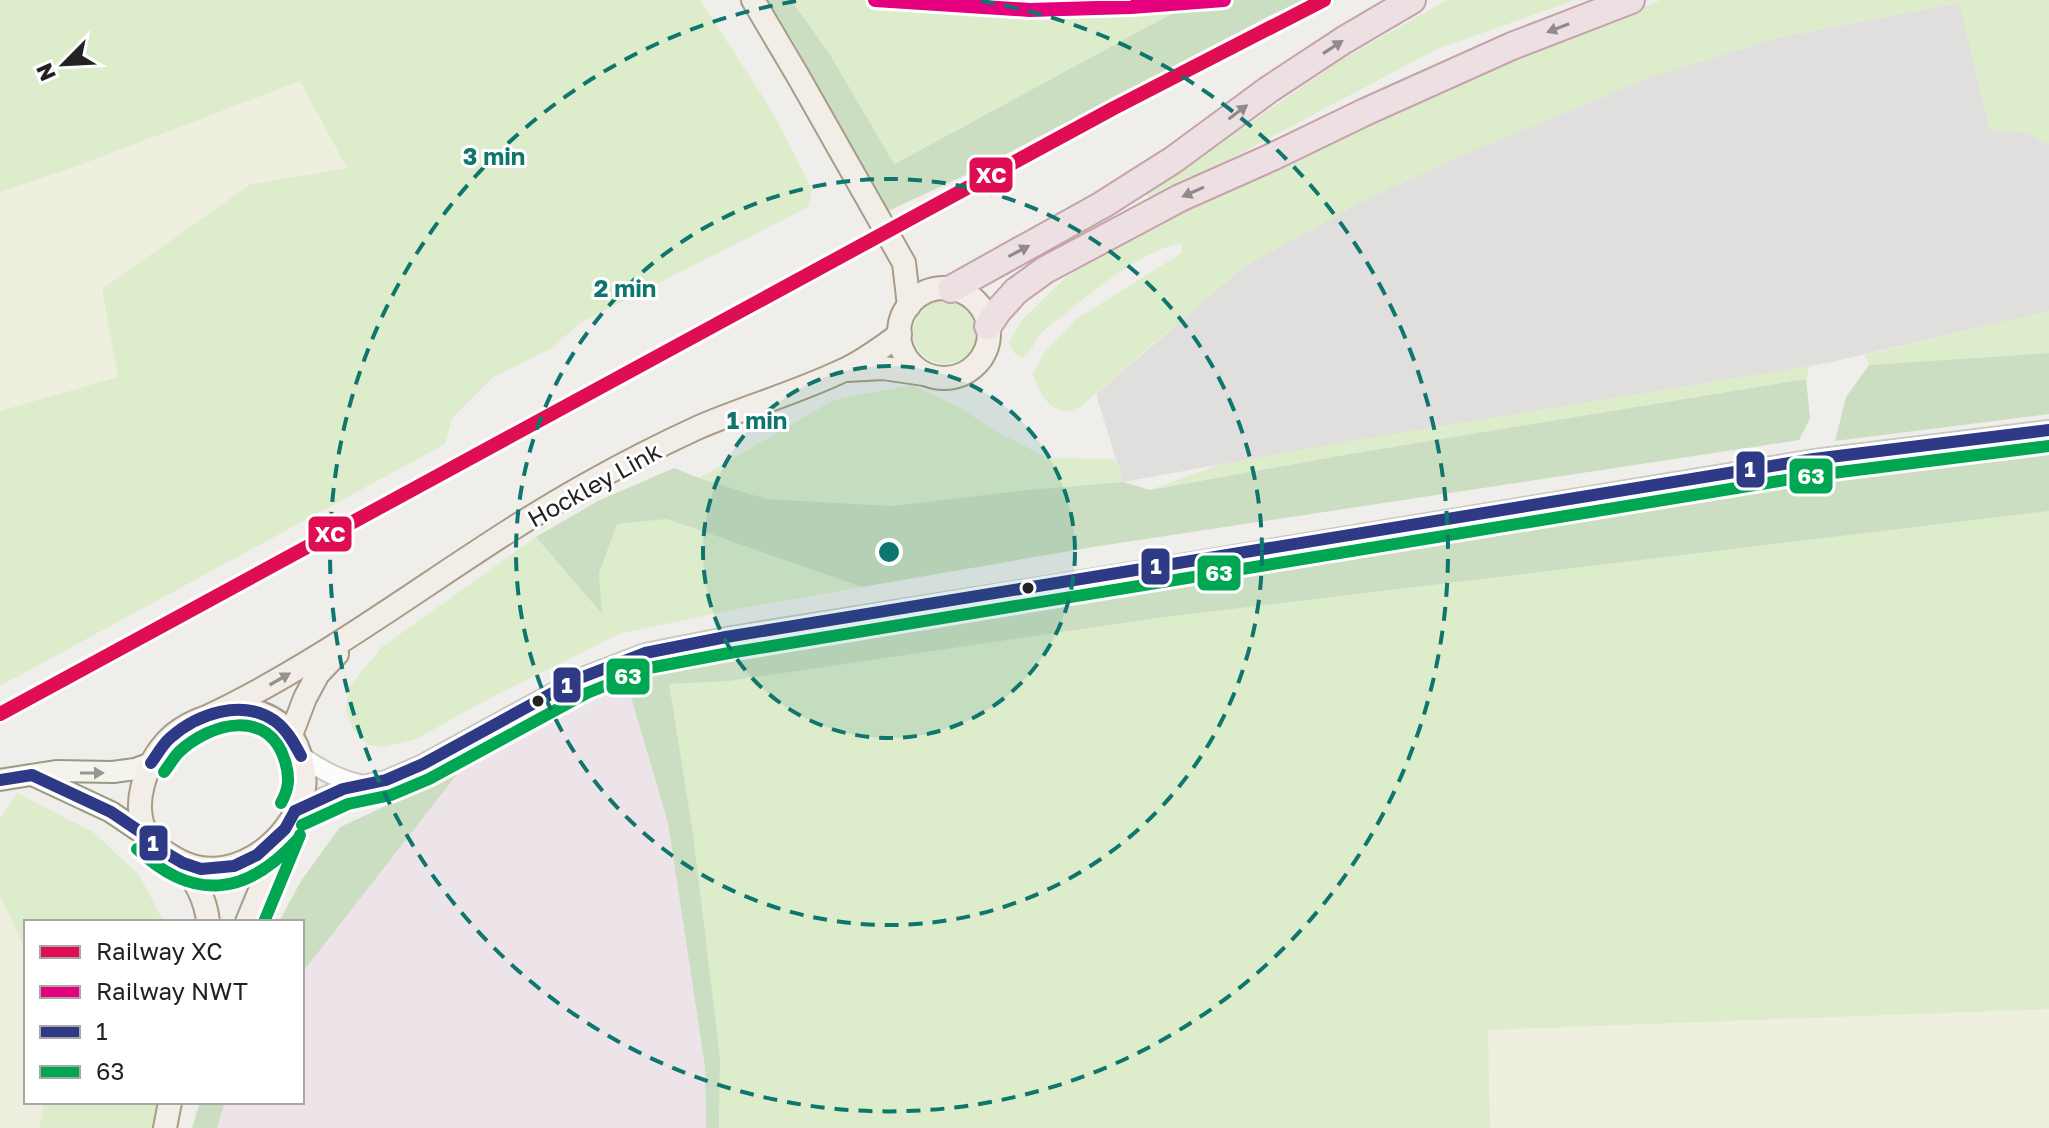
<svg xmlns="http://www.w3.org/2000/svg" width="2049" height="1128" viewBox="0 0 2049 1128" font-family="'Golos Text',sans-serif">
<rect width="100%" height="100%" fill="#f0eeeb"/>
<polygon fill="#ede4e9" points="625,677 668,823 705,1067 706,1128 217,1128 225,1102 302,1102 302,973 458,773"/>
<g fill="#efefdf">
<polygon points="300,81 347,169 251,184 201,218 102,289 118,377 0,411 0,192 85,163"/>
<polygon points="0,895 26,952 26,1102 45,1102 39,1128 0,1128"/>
<polygon points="2049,1009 2049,1128 1490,1128 1487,1030"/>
</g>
<g fill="#ddeccb">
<polygon points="0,0 700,0 772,111 812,189 808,207 580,323 552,348 492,378 452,418 445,444 0,686 0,411 118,377 102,289 251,184 347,168 300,81 85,163 0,192"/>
<polygon points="791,0 1197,0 893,164 829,53"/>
<polygon points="1447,0 1575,0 1437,49 1152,200 1142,191 1217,146 1341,60"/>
<path d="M1661,0H2049V144L2023,132L1990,130L1958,3L1781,37L1651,77L1463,155L1363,201L1167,332L1080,407C1075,408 1071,411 1067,411C1047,410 1038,390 1033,374L1044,353L1075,320L1182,253V243C1145,249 1093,290 1065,314C1057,320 1047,326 1041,334C1033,343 1034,349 1022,358L1014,353L1009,342L1022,320L1066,277L1164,220L1218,193L1558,39Z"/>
<circle cx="945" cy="332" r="32"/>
<polygon points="2049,311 2049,353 1869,365 1864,355"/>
<polygon points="1813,353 1806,379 1350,454 1150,490 1287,440"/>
<polygon points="912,385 961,408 993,430 1048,458 1115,459 1123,482 1026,490 892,506 766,499 699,478 834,400"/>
<polygon points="2049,511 2049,1009 1488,1030 1490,1128 719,1128 720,1058 669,684 729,681 1165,617"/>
<polygon points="667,519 862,587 726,611 619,634 492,697 416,739 384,747 368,745 353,730 346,709 349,687 382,647 536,537 601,613 599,573 616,524"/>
<polygon points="17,793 93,832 139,875 164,922 26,922 26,952 0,895 0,819"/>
<polygon points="45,1102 158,1102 153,1128 39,1128"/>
</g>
<g fill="#cbdec1">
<polygon points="765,0 791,0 829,53 894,164 1197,0 1305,0 1271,15 970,173 888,211 791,38"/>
<polygon points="2049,353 2049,414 1835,441 1846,397 1869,365"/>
<polygon points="1806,379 1810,418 1799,440 1093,547 862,587 667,519 617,524 599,573 602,614 536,537 598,501 674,468 699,478 766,499 892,506 1026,490 1123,482 1150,490 1350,454"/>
<polygon points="2049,446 2049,511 1165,617 729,681 669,684 693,834 720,1058 719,1128 706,1128 705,1067 668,823 625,677 712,658 1799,479"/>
<polygon points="458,773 302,973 302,922 279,922 301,881 340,827"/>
<polygon points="200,1102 225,1102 217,1128 192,1128"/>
</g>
<polygon fill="#e0dfde" points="1959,3 1990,130 2023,132 2049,144 2049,311 1827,363 1344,442 1123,482 1096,394 1244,267 1363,201 1463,155 1651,77 1781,37"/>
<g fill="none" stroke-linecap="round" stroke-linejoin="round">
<g stroke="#c9c8c7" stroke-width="22">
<g id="tertiary">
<path d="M301,756C319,769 337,779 359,784"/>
<polyline points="295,811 326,796 343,789 386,780 423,764 580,678 645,653 726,637 1027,589 1814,459 2049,430"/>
</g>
</g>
<g stroke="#999a82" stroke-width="24">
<g id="secondary">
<polyline points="32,775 111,812 148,837"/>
<polyline points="0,780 56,771 113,772 135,769 151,763"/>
</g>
</g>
<g stroke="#a79c86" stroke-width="26">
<g id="primary">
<polyline points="753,0 798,76 904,263 909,306"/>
<circle cx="944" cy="333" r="45"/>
<polyline points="847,370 883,368 924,374"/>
<path d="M245,709C279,715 298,734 303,769C305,777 305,786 303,793C289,845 227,889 176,859C166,853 154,847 148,837C130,806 145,765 167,741C187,720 217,712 245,709Z"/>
<path d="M211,715C345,651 459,555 589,483C623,464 660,445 697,428C745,407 796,393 844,370C864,361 882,347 900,334"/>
<polyline points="291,735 305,698 318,674 337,654"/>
<path d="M183,863C195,882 206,899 208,922"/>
<polyline points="247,922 282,838"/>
<polyline points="165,1128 170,1102"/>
</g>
</g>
<g stroke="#c5a2ac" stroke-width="30">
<g id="motorway">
<polyline points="951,289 1102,205 1173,160 1268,90 1344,40 1412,0"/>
<polyline points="988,326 998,311 1016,291 1045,270 1180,198 1272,157 1365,112 1512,46 1631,0"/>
</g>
</g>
<use href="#tertiary" stroke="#fdfcfc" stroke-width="18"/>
<use href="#secondary" stroke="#f4f4ed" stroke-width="20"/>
<use href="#primary" stroke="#f3ede7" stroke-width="22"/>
<use href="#motorway" stroke="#ece0e2" stroke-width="26"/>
<g stroke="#fff" stroke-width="18">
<g id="bus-1">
<path d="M151,763C157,755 162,745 170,738C197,714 242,698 275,721C287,730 294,743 301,756"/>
<polyline points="0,780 32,775 111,812 148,837 159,849 183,863 201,869 234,866 257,855 285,829 295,811"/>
<polyline points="295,811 343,789 386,780 423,764 580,678 645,653 726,637 1814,459 2049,430"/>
</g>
</g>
<g stroke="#fff" stroke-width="18">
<g id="bus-2">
<path d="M164,772C169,766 173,758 179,752C211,722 269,708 285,761C290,777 289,789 281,803"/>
<polyline points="302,825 348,804 391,795 429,779 587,693 649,668 729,653 1816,475 2049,446"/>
<path d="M137,849C193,902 246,896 297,840"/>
<polyline points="264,922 300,835"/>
</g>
</g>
<use href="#bus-1" stroke="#2e3a86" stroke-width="12"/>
<use href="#bus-2" stroke="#00a651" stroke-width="12"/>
<g stroke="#fff" stroke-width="20">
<polyline id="rail-1" points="0,714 1114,108 1324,0"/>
</g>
<g stroke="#fff" stroke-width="20">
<polyline id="rail-2" points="875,0 1030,10 1131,7 1224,0"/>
</g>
<use href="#rail-1" stroke="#df0d52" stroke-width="14"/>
<use href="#rail-2" stroke="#e5007d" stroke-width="14"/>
</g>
<defs><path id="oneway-solid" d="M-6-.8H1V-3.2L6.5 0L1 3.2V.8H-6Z" transform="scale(2)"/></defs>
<g fill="#918a8c">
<use href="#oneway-solid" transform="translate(1558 28) rotate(159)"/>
<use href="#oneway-solid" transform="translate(1333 47) rotate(-33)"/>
<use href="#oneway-solid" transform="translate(1238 112) rotate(-37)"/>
<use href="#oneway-solid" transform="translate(1193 192) rotate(156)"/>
<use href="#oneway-solid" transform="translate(1019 251) rotate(-28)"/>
</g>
<use fill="#95928e" href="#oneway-solid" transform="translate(280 679) rotate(-30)"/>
<use fill="#969692" href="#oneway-solid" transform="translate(92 773)"/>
<circle cx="889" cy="552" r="186" fill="#0f766e" fill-opacity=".12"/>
<g fill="none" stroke="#0f766e" stroke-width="4" stroke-dasharray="14 10">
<circle cx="889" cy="552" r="186"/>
<circle cx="889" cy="552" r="373"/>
<path d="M981 1A559 559 0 1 1 797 1"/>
</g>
<g fill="#222" stroke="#fff" stroke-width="3">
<circle cx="1028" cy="588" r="7"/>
<circle cx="538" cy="701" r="7"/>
</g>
<g text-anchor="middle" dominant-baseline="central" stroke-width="6" stroke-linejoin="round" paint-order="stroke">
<g font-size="24" fill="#222" stroke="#fff">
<text transform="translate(594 484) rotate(-29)">Hockley Link</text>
</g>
</g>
<circle cx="889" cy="552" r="12" fill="#0f766e" stroke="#fff" stroke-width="4"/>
<g font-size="24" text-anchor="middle" font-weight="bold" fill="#0f766e" stroke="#fff" stroke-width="6" stroke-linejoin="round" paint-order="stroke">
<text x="494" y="165">3 min</text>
<text x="625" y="297">2 min</text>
<text x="757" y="429">1 min</text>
</g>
<g stroke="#fff" stroke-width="3">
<rect x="968" y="156" width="46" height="38" rx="8" fill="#df0d52"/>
<rect x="1735" y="450" width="31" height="39" rx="8" fill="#2e3a86"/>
<rect x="1788" y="457" width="46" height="38" rx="8" fill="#00a651"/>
<rect x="307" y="515" width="46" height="38" rx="8" fill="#df0d52"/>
<rect x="1140" y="547" width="31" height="39" rx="8" fill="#2e3a86"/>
<rect x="1196" y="554" width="46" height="38" rx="8" fill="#00a651"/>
<rect x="605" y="657" width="46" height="39" rx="8" fill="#00a651"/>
<rect x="552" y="666" width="30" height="38" rx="8" fill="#2e3a86"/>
<rect x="138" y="824" width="31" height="38" rx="8" fill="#2e3a86"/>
</g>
<g font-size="22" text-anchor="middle" font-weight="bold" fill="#fff">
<text x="991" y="183">XC</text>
<text x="1750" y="477">1</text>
<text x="1811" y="484">63</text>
<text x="330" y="542">XC</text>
<text x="1156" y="574">1</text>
<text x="1219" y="581">63</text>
<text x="628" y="684">63</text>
<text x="567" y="693">1</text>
<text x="153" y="851">1</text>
</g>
<rect x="24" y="920" width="280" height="184" fill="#ffffff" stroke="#a7a7a7" stroke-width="2"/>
<rect x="40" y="946" width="40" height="12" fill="#df0d52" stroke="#a7a7a7" stroke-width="2"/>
<text x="96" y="960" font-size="24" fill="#222222">Railway XC</text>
<rect x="40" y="986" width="40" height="12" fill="#e5007d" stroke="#a7a7a7" stroke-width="2"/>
<text x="96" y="1000" font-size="24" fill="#222222">Railway NWT</text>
<rect x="40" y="1026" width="40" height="12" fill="#2e3a86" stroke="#a7a7a7" stroke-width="2"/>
<text x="96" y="1040" font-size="24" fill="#222222">1</text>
<rect x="40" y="1066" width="40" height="12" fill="#00a651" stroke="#a7a7a7" stroke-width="2"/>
<text x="96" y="1080" font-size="24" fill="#222222">63</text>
<g transform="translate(64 64) rotate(246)" stroke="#ffffff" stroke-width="6" paint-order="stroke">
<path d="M0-6L14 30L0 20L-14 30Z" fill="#222222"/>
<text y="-12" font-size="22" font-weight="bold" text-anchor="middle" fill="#222222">N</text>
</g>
</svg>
